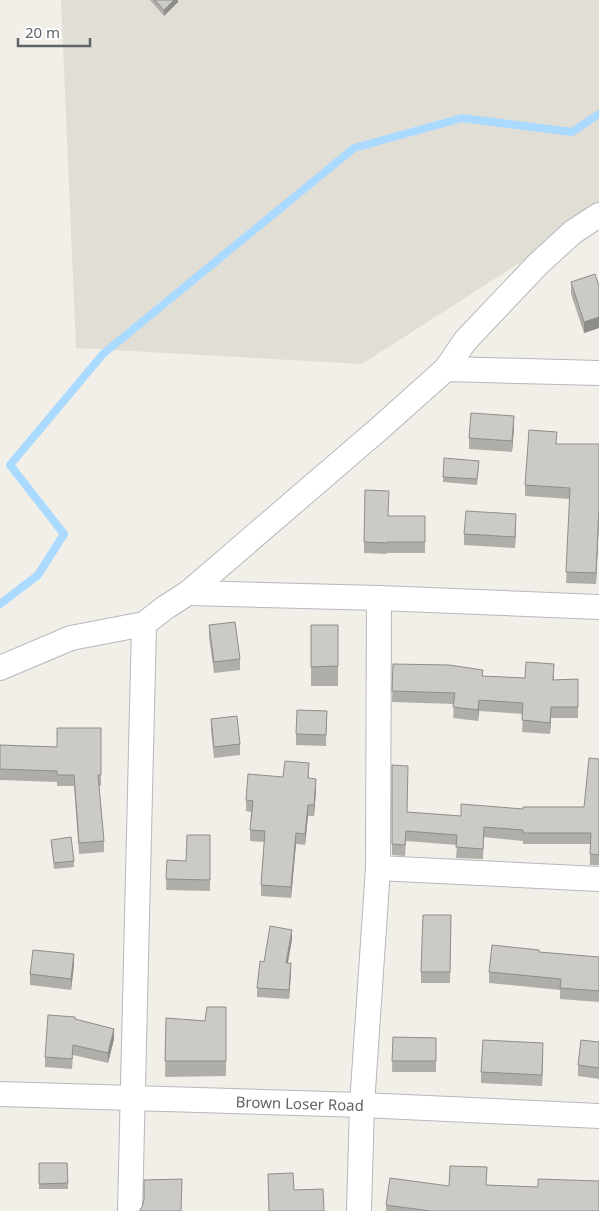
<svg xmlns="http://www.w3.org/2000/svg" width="599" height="1211" viewBox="0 0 599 1211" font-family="'Noto Sans',sans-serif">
<rect width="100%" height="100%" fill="#f1efe8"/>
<polygon fill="#e1ded6" points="61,0 599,0 599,212 362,364 76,348"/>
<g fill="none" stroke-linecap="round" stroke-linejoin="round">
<polyline stroke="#aadaff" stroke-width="8" points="0,604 38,575 64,534 10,465 103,354 354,148 462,118 572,132 599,114"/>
<g stroke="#b5b8bc" stroke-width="26">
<g id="street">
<polyline points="446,369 599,373"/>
<polyline points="188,593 379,598 599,607"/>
<polyline points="0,668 71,638 144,624"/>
<polyline points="378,868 599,879"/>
<path id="s1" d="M0,1094L362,1105L599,1116"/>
<polyline points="130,1211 144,624 166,607 188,593 380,428 446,369 465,341 538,264 573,232 599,215"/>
<polyline points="359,1211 362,1105 378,868 379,598"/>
</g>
</g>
<use href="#street" stroke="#fff" stroke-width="24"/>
</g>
<g fill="#afaea9">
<polygon points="150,0 178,0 178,2 164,16"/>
<polygon points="571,282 599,286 599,328 584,333 571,294"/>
<polygon points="514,428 512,452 469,449 469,438"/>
<polygon points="557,444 599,444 599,519 596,584 566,583 570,499 525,496 525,485"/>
<polygon points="479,466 477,485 443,482 443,477"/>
<polygon points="388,516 425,516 425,553 387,553 387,554 364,553 364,542"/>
<polygon points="516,525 515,548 464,545 464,534"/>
<polygon points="209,625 240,659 240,670 214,673 209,637"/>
<rect x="311" y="625" width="27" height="61"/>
<polygon points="393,664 483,676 525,678 554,675 554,680 578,679 578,718 551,718 550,734 522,732 523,714 479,711 478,721 453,718 454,704 392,702"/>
<polygon points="327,711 326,746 296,745 296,734"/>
<polygon points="211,719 240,744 240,755 214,758 211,730"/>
<polygon points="101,728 101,786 99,786 104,841 104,852 79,854 74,786 57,786 57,782 0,780 0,745 57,747"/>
<polygon points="599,759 599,865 590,865 590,844 523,844 523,841 484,837 483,859 456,858 457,845 406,841 405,856 392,855 392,765 407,812 461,816 523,809 584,807"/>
<polygon points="309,774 309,778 316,790 314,816 308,816 305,845 296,844 291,898 261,896 261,885 264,842 250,841 250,830 251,812 246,811 246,800 283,777"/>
<polygon points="210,835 210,891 166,890 167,860 186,861"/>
<polygon points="51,840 74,861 74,867 54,869"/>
<polygon points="451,915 450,983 421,983 421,972"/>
<polygon points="292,939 288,963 291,972 289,999 257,997 257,988 264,962"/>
<polygon points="539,952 599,957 599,1002 560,999 560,990 489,983 489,972"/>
<polygon points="74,965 71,990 30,985 30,974"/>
<polygon points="226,1007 226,1076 165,1077 166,1018 205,1021"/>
<polygon points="75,1020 114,1039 108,1063 73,1055 72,1069 45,1067 45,1057"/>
<polygon points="393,1037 436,1038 436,1072 392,1072"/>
<polygon points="599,1042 599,1079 578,1076 578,1065"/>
<polygon points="543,1054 542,1086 481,1083 481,1072"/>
<polygon points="39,1163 67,1163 68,1189 39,1189"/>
<polygon points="487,1185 538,1187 599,1211 386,1211 386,1205 449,1186"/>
</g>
<g fill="#8f8d8a">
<polygon points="174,0 178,0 178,2 164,16 164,10"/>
<polygon points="599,317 599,328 584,333 584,322"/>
<polygon points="514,416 514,428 512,452 512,441"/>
<polygon points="599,507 599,519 596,584 596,573"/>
<polygon points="516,514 516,525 515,548 515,537"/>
<polygon points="479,700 479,711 478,721 478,710"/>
<polygon points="551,707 551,718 550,734 550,723"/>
<polygon points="316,779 316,790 314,816 314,805"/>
<polygon points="308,805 308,816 305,845 305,834"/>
<polygon points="296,833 296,844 291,898 291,887"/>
<polygon points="292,930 292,939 286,972 286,963"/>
<polygon points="74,954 74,965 71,990 71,979"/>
<polygon points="291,963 291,972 289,999 289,990"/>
<polygon points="114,1029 114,1039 108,1063 108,1053"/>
<polygon points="543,1043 543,1054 542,1086 542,1075"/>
</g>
<g fill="#cccac5" stroke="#8f8d8a">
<polygon points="155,0 174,0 164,10"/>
<polygon points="595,274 599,286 599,317 584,322 571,282"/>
<polygon points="471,413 514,416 512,441 469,438"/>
<polygon points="529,430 557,432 556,444 599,444 599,507 596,573 566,572 570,488 525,485"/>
<polygon points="444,458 479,461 477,479 443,477"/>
<polygon points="365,490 389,491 388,516 425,516 425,542 387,542 387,543 364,542"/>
<polygon points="466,511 516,514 515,537 464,534"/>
<polygon points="235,622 240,659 214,662 209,625"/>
<polygon points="311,625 338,625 338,666 311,667"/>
<polygon points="526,662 554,664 553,680 578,679 578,707 551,707 550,723 522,720 523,703 479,700 478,710 453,707 455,693 392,691 393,664 449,665 483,670 482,676 525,678"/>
<polygon points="297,710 327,711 326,735 296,734"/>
<polygon points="237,716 240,744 214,747 211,719"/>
<polygon points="57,728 101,728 101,775 98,775 104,841 79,843 74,775 57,775 57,771 0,769 0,745 57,747"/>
<polygon points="589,758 599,759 599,855 590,854 591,833 523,833 523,830 484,827 483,849 456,847 457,835 406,831 405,845 392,844 392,765 408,766 407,812 461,816 461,804 523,809 523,807 584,807"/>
<polygon points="285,761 309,763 308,778 316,779 314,805 308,805 305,834 296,833 291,887 261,885 265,831 250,830 253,801 246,800 248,774 283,777"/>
<polygon points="187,835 210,835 210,880 166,879 167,860 186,861"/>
<polygon points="71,837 74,861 54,863 51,840"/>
<polygon points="423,915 451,915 450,972 421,972"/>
<polygon points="270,926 292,930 286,963 291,963 289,990 257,988 260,961 264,962"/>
<polygon points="492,945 539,950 539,952 599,957 599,991 560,988 561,979 489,972"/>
<polygon points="33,950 74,954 71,979 30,974"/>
<polygon points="207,1007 226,1007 226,1061 165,1061 166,1018 205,1021"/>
<polygon points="48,1015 75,1017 75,1019 114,1029 108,1053 73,1045 72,1059 45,1057"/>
<polygon points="393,1037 436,1038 436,1061 392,1061"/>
<polygon points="483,1040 543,1043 542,1075 481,1072"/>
<polygon points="581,1040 599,1042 599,1068 578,1065"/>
<polygon points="39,1163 67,1163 68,1183 39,1184"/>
<polygon points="450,1166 487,1167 486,1185 538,1187 538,1179 599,1181 599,1211 430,1211 386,1205 390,1178 449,1186"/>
<polygon points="293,1173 294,1190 323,1189 324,1211 269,1211 268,1174"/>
<polygon points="182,1179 181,1211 140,1211 140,1209 142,1207 144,1200 144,1180"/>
</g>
<g text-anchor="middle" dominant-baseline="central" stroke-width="4" stroke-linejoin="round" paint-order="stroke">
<g font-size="15" fill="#5f6368" stroke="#fff">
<text stroke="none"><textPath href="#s1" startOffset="300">Brown Loser Road</textPath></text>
</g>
</g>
<path d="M18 38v8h72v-8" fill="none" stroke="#5f6368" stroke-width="2.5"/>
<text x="25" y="38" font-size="15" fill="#5f6368" stroke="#ffffff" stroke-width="4" paint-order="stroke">20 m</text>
</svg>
